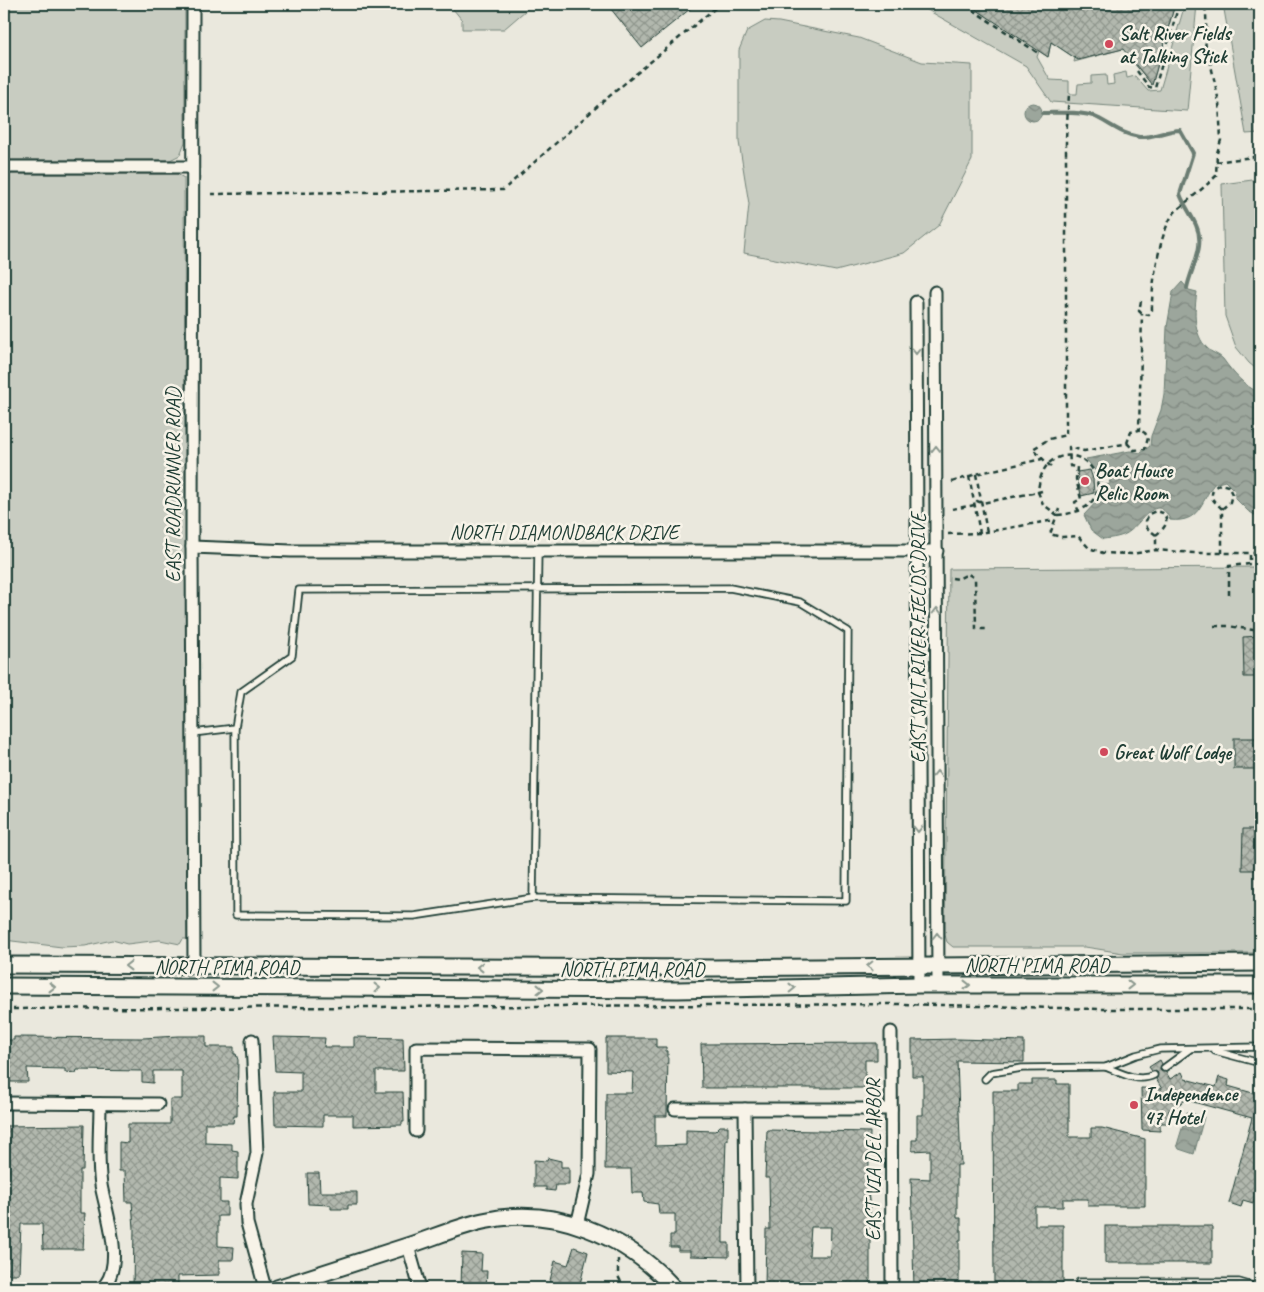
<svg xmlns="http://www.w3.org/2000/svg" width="1264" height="1292" viewBox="0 0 1264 1292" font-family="Caveat,sans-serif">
<defs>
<pattern id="water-waves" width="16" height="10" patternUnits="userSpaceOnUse" patternTransform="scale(1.25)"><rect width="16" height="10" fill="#9ca69c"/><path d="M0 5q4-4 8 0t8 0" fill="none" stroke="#7f8880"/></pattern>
<pattern id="building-cross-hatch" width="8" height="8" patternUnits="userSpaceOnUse" patternTransform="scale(1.25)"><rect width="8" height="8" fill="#b2b8ae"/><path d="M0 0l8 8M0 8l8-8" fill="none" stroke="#90978e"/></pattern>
</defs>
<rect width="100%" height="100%" fill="#eae8dd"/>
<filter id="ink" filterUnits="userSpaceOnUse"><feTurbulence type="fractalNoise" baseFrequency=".02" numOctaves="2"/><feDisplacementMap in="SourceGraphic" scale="10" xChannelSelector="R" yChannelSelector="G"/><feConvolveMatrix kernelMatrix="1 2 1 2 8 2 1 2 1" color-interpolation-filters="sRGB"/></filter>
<g filter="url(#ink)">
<g fill="#c8ccc1" stroke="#74847a">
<polygon points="4,4 185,4 185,142 180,155 170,160 4,160"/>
<polygon points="449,4 533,4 504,29 462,29 462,20"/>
<polygon points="917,4 957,4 963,8 966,4 1175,4 1152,85 1129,57 1133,46 1074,62 1075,58 1051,42 1048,57 1039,51 1037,57 1050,80 1069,81 1069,94 1077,94 1078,84 1091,83 1091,76 1106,75 1107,85 1114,84 1113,75 1126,72 1127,78 1135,76 1148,91 1160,90 1185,4 1197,4 1187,111 1051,102 1026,66"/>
<polygon points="1223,4 1260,4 1260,133 1246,134"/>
<polygon points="765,21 779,22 859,38 922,62 972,65 972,160 939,225 904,253 836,271 744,253 749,204 739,142 739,50 747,31"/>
<polygon points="4,174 177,174 184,178 187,939 183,939 180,944 160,940 127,944 112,940 85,946 62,947 4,940"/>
<polygon points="1260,179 1260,372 1249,363 1236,347 1225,316 1222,184"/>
<polygon points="1260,567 1260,953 1123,953 1085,947 953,947 947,942 945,935 949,569"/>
</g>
<g fill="url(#water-waves)" stroke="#6a7c72">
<circle cx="1033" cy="112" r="9"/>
<path d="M1182,282L1189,290L1197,292C1194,311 1193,334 1207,348C1211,353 1219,354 1223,359C1233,373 1244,386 1260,393V518L1248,511L1235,498V491L1225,481L1214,484C1200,503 1200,523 1170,520C1158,491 1141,523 1130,531C1123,537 1112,538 1103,539L1091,530L1084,515L1098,500L1101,486L1110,484L1108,473L1098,474L1086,459L1130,451L1141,453L1150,446L1151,436L1161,410L1164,394L1167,327L1173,292Z"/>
<polygon points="1187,1112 1204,1117 1194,1154 1179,1149 1177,1145"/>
</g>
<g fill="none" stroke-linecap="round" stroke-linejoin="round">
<path stroke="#6a7c72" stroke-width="4" d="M1042,113C1058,113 1078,111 1093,116C1108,122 1122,135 1139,137C1154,138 1166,130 1180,130L1193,153L1180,194C1184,205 1191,214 1196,225C1206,247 1191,267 1187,288"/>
</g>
<g fill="url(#building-cross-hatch)" stroke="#1f3d34" fill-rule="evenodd">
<polygon points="607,4 696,4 642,48"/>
<polygon points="968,4 1175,4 1152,85 1123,49 1078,60 1051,42 1048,57"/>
<polygon points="1090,470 1093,479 1094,493 1081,496 1077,472"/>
<polygon points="1260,636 1260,677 1244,677 1243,637"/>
<rect x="1234" y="738" width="26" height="31"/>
<polygon points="1243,829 1260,829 1260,870 1242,870"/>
<polygon points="178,1036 206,1036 206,1047 234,1047 234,1054 236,1054 238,1060 237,1116 234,1116 233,1123 205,1123 205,1143 232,1144 232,1150 238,1151 238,1179 220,1178 220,1202 227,1202 227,1216 218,1216 218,1246 234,1247 233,1260 219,1260 219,1275 178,1276 178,1288 133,1288 134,1228 132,1202 126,1202 125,1171 119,1171 119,1142 128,1143 128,1124 170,1124 170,1099 182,1099 182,1071 153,1071 153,1083 142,1082 142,1071 77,1070 76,1073 65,1072 65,1069 27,1068 28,1082 4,1082 4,1040 14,1040 14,1037 143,1038"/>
<polygon points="273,1037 325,1038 324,1047 354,1047 354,1037 403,1038 404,1071 376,1071 376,1092 403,1092 404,1122 402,1122 402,1125 353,1126 353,1115 323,1115 323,1126 320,1126 275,1125 274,1092 301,1092 301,1072 275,1071"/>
<polygon points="606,1038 656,1038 656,1047 666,1047 666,1051 668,1051 667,1116 655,1116 655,1146 686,1145 686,1130 715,1131 720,1126 728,1126 728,1140 726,1140 723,1231 723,1243 729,1243 729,1257 690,1256 690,1251 678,1251 678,1247 670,1247 670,1235 675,1235 675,1214 659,1214 658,1204 644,1202 643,1193 632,1193 631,1169 605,1169 606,1093 632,1093 633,1072 606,1071"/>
<polygon points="958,1039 1024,1041 1024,1062 957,1061 961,1165 957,1165 957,1218 961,1218 961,1241 959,1241 959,1288 914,1288 911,1178 930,1179 930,1150 912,1151 912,1140 917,1140 917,1115 923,1115 923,1076 912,1076 912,1040"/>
<polygon points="877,1043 877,1060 865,1060 865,1088 702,1088 701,1044"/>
<polygon points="1160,1060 1162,1064 1160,1070 1166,1072 1170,1079 1182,1072 1185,1079 1216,1087 1219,1077 1229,1080 1228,1086 1260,1095 1260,1177 1253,1203 1243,1200 1241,1207 1229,1203 1252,1118 1186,1100 1169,1110 1169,1123 1160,1123 1160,1131 1142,1130 1141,1088 1162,1089 1156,1079 1158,1073 1152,1071 1149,1067"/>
<polygon points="1032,1080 1057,1080 1057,1084 1069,1084 1069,1137 1091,1137 1091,1128 1102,1128 1145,1139 1145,1206 1088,1206 1088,1199 1063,1199 1063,1207 1035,1207 1035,1225 1063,1225 1063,1288 994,1288 993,1091 1018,1091 1018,1084 1032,1084"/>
<polygon points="84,1125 83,1170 80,1170 80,1213 85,1213 83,1249 43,1249 42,1224 21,1224 19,1274 4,1274 4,1126"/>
<path d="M767,1130L870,1132L868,1191L870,1209V1288H765L766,1229H770L769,1178H765ZM811,1227H831L830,1256H809Z"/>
<polygon points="548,1158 561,1161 561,1167 569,1167 569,1185 556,1185 555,1191 546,1190 546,1187 534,1187 534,1160 547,1161"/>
<polygon points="307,1173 319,1173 320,1192 357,1192 357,1205 348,1205 348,1209 331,1209 331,1205 308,1204"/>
<rect x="1105" y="1226" width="107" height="37"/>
<polygon points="574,1247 588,1252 579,1288 548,1288 555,1261 568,1265"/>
<polygon points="462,1253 482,1254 481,1271 487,1271 486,1288 461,1288"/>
</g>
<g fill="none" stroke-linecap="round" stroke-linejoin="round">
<g stroke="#1f3d34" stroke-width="9">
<g id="lane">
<polyline points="235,728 236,915 414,916 533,898"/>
<path d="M193,733L235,728L241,692L292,656L299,590L730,588L800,602L848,631L846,901L533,898C534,782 536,666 538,550"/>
<polyline points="1215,1051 1260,1063"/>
<path d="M1106,1067C1121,1073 1138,1083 1154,1075"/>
<polyline points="1164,1068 1190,1049"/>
<polyline points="985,1079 991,1073 1022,1068 1106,1067 1136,1055 1160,1049 1260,1047"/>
<polyline points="1079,1288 1079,1282 1239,1282 1260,1288"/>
</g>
</g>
<g stroke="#1f3d34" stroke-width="15">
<g id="street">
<polyline points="193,4 192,547 194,966"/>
<polyline points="4,167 192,167"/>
<polyline points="935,292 938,985"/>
<polyline points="916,302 919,985"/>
<polyline points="192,547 291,551 937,551"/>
<polyline points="891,1032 892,1288"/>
<polyline points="252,1040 257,1153 246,1204 247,1223 265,1288"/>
<polyline points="4,1103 158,1104"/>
<path d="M100,1104C100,1130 97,1158 101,1185C106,1213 126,1266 102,1288"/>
<polyline points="675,1109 891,1109"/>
<polyline points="745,1109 747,1288"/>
<polyline points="416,1131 416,1048 590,1049 589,1174 577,1225"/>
<polyline points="408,1246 420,1288"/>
</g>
</g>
<g stroke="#1f3d34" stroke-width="19">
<g id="secondary">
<polyline points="4,965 713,968 1260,963"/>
<polyline points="4,986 678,990 919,985 1260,985"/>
<path d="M277,1288C321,1274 364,1260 407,1246C432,1238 457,1227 483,1221C555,1204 626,1236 674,1288"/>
</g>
</g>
<g stroke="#1f3d34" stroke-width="2.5" stroke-dasharray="5 4" stroke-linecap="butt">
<polyline points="965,5 1038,53"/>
<polyline points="1137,71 1149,87 1155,88 1179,4"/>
<polyline points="1216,162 1260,156"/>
<polyline points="211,194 503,190 600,104 720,4"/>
<path d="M1141,301L1139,311L1142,314L1149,315L1152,310C1151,288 1160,228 1175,212C1188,200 1203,189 1216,176L1217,153L1221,140L1219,102L1209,56C1201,46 1210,21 1204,4"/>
<polyline points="1127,443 1134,450 1145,449 1148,438 1145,433 1139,430"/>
<polyline points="1051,467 1033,449 1049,439 1066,435 1066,138 1069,94"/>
<polyline points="976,474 987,532"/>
<polyline points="969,476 980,533"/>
<polyline points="1097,480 1105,479"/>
<polyline points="952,482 976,474 1042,459"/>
<path d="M1042,491L1038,492C1039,479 1043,465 1055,459C1093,439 1127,511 1057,515L1059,509"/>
<polyline points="952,509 975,505 977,501 982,503 1038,492 1043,504 1057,515 1050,534 1061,537 1078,536 1089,548 1103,553 1132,554 1156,550 1194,553 1260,553"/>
<path d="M1222,509C1216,502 1207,499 1215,487L1220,484L1228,486L1232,494L1230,502L1222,509V553"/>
<polyline points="1079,512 1075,502 1081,499 1076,479 1077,467 1070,466 1069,447 1084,451 1124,444 1127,443 1131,432 1139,430 1142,314"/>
<polyline points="948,534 980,533 1055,520"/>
<path d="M1156,535L1147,528L1146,521L1149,514L1156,511L1163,513C1171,523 1163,529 1156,535V550"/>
<polyline points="952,578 958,579 968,574 975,578 976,629 989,629"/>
<polyline points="1229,595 1229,566 1250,564 1250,553"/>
<polyline points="1214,626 1228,626 1260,631"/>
<polyline points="4,1009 901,1004 1098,1009 1260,1009"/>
<polyline points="618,1259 618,1276 624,1288"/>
</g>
<use href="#lane" stroke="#f7f3e8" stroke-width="5.5"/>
<use href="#street" stroke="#f7f3e8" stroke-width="11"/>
<use href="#secondary" stroke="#f7f3e8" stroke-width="15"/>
</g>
<defs><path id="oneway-chevron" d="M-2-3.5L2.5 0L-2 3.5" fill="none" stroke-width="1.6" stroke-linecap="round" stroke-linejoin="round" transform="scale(1.25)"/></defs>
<g stroke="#8b988e">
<use href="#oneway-chevron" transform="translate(916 351) rotate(90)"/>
<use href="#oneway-chevron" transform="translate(936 449) rotate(-90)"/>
<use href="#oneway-chevron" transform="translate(937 611) rotate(-90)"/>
<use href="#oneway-chevron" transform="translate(937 774) rotate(-90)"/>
<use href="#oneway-chevron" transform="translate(918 829) rotate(90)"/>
<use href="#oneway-chevron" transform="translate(937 936) rotate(-90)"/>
<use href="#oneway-chevron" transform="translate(128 966) rotate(-180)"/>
<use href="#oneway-chevron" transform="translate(870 966) rotate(179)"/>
<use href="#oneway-chevron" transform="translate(480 967) rotate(-180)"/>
<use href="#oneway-chevron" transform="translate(967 985)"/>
<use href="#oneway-chevron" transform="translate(1130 985)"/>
<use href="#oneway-chevron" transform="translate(52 987)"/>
<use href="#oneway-chevron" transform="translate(215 987)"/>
<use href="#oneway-chevron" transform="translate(377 988)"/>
<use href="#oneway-chevron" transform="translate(792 988) rotate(-1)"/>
<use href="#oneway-chevron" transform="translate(540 989)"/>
</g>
</g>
<g fill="#d1495b" stroke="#f7f3e8" stroke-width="2">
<circle cx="1109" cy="44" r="5"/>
<circle cx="1085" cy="481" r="5"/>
<circle cx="1104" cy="752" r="5"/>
<circle cx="1134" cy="1105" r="5"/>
</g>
<g text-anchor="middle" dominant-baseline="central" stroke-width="5" stroke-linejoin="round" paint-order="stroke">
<g font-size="20" font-weight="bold" fill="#1f3d34" stroke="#f7f3e8" text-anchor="start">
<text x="1119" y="33">Salt River Fields<tspan x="1119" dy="23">at Talking Stick</tspan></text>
<text x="1095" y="470">Boat House<tspan x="1095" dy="23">Relic Room</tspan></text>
<text x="1114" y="752">Great Wolf Lodge</text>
<text x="1144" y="1094">Independence<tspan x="1144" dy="23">47 Hotel</tspan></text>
</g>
<g font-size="20" fill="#1f3d34" stroke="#f7f3e8">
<text transform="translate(173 485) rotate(-90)">EAST ROADRUNNER ROAD</text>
<text x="564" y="532">NORTH DIAMONDBACK DRIVE</text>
<text transform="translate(918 638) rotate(-90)">EAST SALT RIVER FIELDS DRIVE</text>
<text x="1037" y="965">NORTH PIMA ROAD</text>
<text x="227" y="967">NORTH PIMA ROAD</text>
<text x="632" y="969">NORTH PIMA ROAD</text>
<text transform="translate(873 1160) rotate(-90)">EAST VIA DEL ARBOR</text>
</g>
</g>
<rect width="1264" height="1292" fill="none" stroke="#f7f3e8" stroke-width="20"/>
<rect x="10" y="10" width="1244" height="1272" fill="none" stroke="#1f3d34" stroke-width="2" filter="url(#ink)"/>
</svg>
